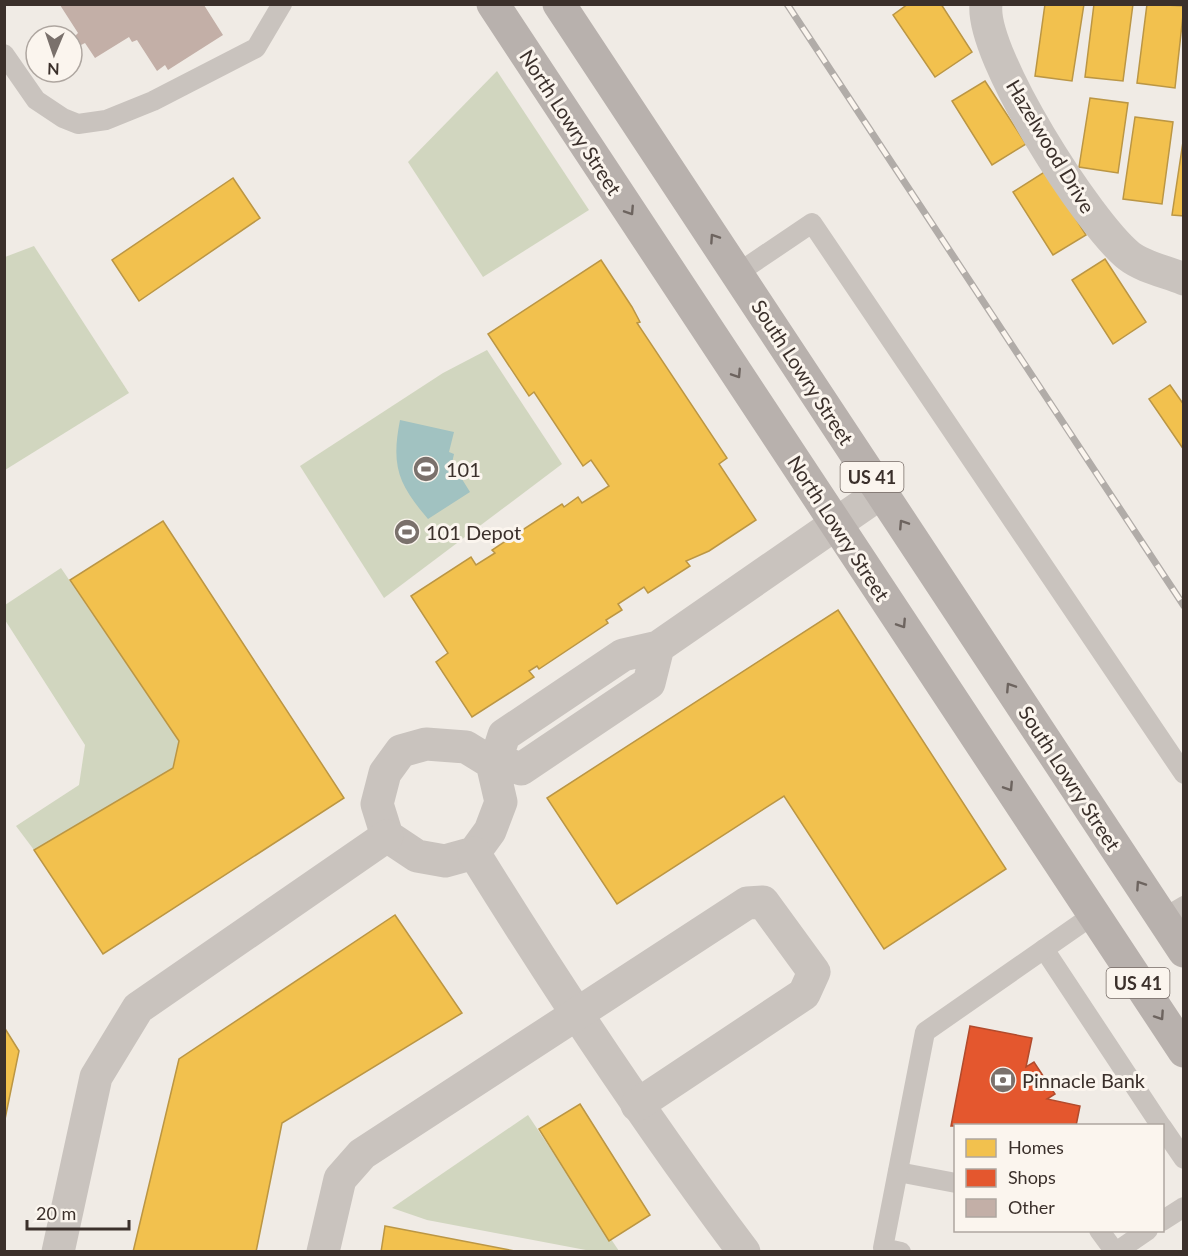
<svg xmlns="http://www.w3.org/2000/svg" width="1188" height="1256" viewBox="0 0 1188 1256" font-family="Lato,sans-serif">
<rect width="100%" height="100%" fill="#f0ebe5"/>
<g fill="#d1d6bf">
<polygon points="497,71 589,210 483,277 408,162"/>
<polygon points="34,246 129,393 5,470 5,257"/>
<polygon points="487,350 562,464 384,598 300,466 443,373"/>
<polygon points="61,568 179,741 173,768 34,850 16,826 79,785 85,745 5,620 5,605"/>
<polygon points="528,1115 619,1251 591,1251 427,1220 392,1208"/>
</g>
<path fill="#a1c2c1" d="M400,420L454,432L449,452L454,454L452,463L470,492L428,519C398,484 391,466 400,420Z"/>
<g fill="#f2c14e" stroke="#bb9644" stroke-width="1.5">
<polygon points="908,4 941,4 972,52 935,77 893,15"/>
<polygon points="1045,4 1084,4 1072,81 1035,76"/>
<polygon points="1094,4 1133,4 1123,81 1085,77"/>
<polygon points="1147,4 1184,6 1175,88 1137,83"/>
<polygon points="985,81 1026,144 992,165 952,101"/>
<polygon points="1090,98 1128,103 1118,173 1079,167"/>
<polygon points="1135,117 1173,122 1162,204 1123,199"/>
<polygon points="1184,135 1184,216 1172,215"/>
<polygon points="1046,171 1086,235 1053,255 1013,192"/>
<polygon points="233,178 260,218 139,301 112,260"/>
<polygon points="1105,259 1146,322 1113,344 1072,280"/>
<polygon points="601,260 632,307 640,322 637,323 727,458 719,464 756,520 709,551 686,561 690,566 648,593 644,587 618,604 622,610 606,620 608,623 539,669 537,666 529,671 534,677 472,717 436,662 448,653 411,596 471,557 476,565 495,553 492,550 562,504 564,507 578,497 582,503 609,486 591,460 583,466 534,392 529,396 488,334"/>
<polygon points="1170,385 1184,405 1184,450 1149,399"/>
<polygon points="163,521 344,798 103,954 34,850 173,768 179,741 70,580"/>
<polygon points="838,610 1006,869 884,949 784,796 617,904 547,798"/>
<polygon points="395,915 462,1013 282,1123 256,1252 133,1252 179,1059"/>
<polygon points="4,1027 19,1051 4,1124"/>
<polygon points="580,1104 650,1215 609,1241 539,1129"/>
<polygon points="385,1226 520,1252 381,1252"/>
</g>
<polygon fill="#e4572e" stroke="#b14b2d" stroke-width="1.5" points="970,1026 1032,1038 1026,1067 1034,1062 1055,1094 1047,1099 1080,1106 1076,1126 951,1126"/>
<polygon fill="#c3afa7" points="60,5 204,5 223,35 168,70 165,65 157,71 137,40 132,42 129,37 95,58 85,43 81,45 75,36 78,33"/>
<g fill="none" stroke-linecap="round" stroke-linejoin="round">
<g stroke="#c9c3be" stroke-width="20">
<polyline points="4,54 36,100 63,118 78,124 106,120 153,101 256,48 282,4"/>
<polyline points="738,273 812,223 1184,774"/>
<polyline points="1162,919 1184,906"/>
<polyline points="1044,949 1161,1126"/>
<polyline points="1162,1127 1184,1159"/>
<polyline points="898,1172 956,1183"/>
<polyline points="1162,1221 1184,1207"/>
<polyline points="1099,1230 1115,1252"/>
<polyline points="901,1252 883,1248 925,1032 1093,915"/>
<polyline points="1116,1252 1148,1230"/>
</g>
<g stroke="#c9c3be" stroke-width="33">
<path d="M986,4C980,55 1088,223 1129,256C1143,267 1167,272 1184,279"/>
<polyline points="658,647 649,683 521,769 496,760 492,763 501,802 490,831 474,853 445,861 417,856 387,836 377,804 385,773 401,751 426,744 466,747 492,763 496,760 504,735 623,655 658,647 882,492"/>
<path d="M474,853C559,990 647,1123 744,1252"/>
<polyline points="58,1252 96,1077 138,1008 387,836"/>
<polyline points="323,1252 340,1179 362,1154 747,903 763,902 814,972 804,994 637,1105"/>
</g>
<g stroke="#b8b1ad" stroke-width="33">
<polyline points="493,4 1184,1051"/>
<polyline points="559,4 1184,951"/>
</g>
<g stroke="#b1aca8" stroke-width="7">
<polyline id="rail" points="787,4 1184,606"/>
</g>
<use href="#rail" stroke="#fbf5ee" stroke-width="4.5" stroke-dasharray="14" stroke-linecap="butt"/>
</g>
<defs><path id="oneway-chevron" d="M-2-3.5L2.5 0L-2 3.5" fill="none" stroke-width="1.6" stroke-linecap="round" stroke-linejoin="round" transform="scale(1.5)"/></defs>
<g stroke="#6d645f">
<use href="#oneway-chevron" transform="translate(630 211) rotate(57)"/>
<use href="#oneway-chevron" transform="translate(714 238) rotate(-124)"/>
<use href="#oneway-chevron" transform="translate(737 374) rotate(57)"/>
<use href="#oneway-chevron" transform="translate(903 524) rotate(-123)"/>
<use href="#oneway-chevron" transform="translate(902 624) rotate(57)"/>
<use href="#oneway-chevron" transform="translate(1010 687) rotate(-123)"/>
<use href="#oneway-chevron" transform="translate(1009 787) rotate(57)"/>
<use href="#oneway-chevron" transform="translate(1140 885) rotate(-124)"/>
<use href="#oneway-chevron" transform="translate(1160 1016) rotate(56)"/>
</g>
<defs>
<g id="stadium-disc" transform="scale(1.35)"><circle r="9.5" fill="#7a716c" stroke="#fbf5ee"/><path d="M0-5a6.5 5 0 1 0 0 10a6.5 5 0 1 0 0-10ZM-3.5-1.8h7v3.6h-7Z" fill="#fff"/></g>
<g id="bank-disc" transform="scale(1.35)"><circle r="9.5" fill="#7a716c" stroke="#fbf5ee"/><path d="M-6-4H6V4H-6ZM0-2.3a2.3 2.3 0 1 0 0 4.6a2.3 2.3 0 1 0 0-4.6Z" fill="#fff"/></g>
</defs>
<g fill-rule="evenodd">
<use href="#stadium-disc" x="426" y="469"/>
<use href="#stadium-disc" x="407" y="532"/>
<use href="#bank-disc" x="1003" y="1080"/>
</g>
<g text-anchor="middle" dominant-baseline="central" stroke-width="6" stroke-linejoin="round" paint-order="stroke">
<g fill="#fbf5ee" stroke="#756b66" stroke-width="1.5">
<rect x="840.5" y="462" width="63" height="30" rx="4.5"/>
<rect x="1106.5" y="968" width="63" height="30" rx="4.5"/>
</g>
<g font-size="18" font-weight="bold" fill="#3b302b">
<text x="872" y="477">US 41</text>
<text x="1138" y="983">US 41</text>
</g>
<g font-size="20" fill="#3b302b" stroke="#fbf5ee">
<text transform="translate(571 122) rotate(57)">North Lowry Street</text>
<text transform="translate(1051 146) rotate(59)">Hazelwood Drive</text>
<text transform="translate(803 372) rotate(57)">South Lowry Street</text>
<text transform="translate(839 528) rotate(57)">North Lowry Street</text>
<text transform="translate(1070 778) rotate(57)">South Lowry Street</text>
</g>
<g font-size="20" fill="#3b302b" stroke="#fbf5ee" text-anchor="start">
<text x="446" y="469">101</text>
<text x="426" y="532">101 Depot</text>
<text x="1022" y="1080">Pinnacle Bank</text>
</g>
</g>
<rect width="1188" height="1256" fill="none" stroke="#3b302b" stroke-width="12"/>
<rect x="954" y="1124" width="210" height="108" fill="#fbf5ee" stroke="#aea6a0" stroke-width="1.5"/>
<rect x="966" y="1139" width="30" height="18" fill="#f2c14e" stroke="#aea6a0" stroke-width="1.5"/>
<text x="1008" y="1154" font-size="18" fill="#3b302b">Homes</text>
<rect x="966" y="1169" width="30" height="18" fill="#e4572e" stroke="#aea6a0" stroke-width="1.5"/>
<text x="1008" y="1184" font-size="18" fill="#3b302b">Shops</text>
<rect x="966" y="1199" width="30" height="18" fill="#c3afa7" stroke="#aea6a0" stroke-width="1.5"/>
<text x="1008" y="1214" font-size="18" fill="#3b302b">Other</text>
<g transform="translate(54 54) rotate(182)"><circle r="28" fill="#fbf5ee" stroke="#aea6a0" stroke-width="1.5"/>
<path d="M0-4.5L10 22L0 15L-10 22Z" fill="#7a716c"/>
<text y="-9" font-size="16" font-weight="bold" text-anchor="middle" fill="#3b302b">N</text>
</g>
<path d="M27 1220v9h102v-9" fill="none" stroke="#3b302b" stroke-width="3"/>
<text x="36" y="1220" font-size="18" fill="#3b302b" stroke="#fbf5ee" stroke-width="4.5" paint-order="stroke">20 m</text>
</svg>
